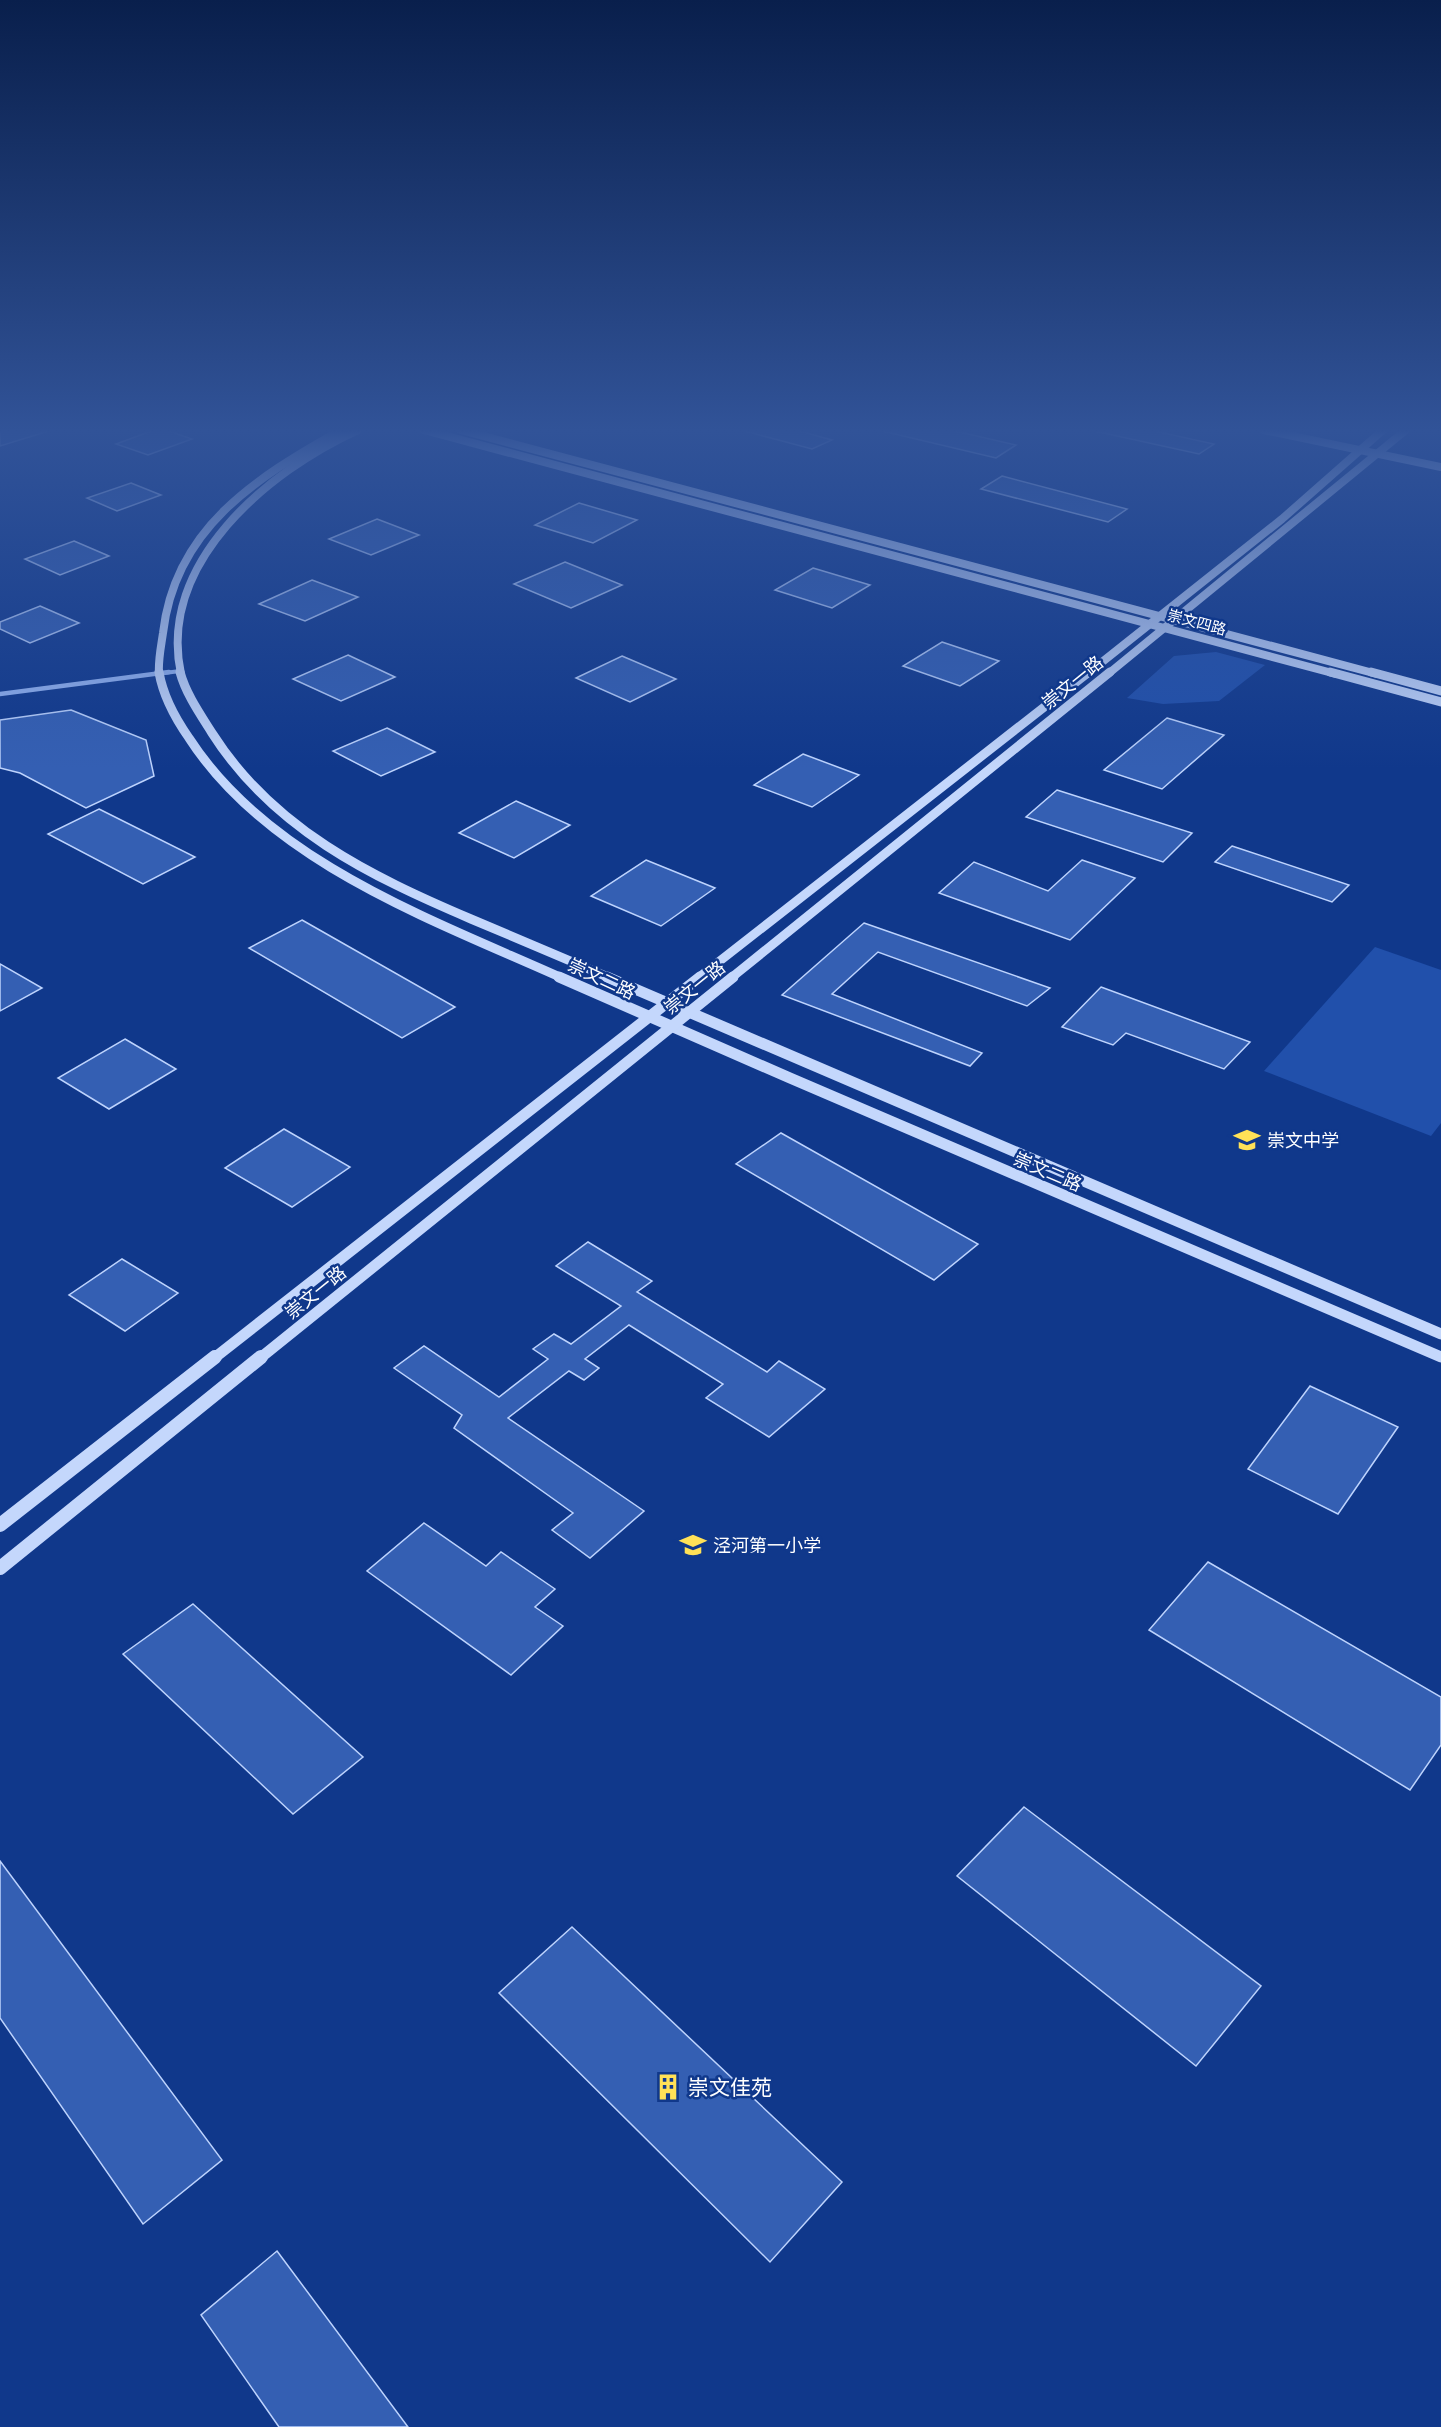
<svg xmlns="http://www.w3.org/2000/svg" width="1441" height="2427" viewBox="0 0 1441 2427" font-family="Ubuntu,'Noto Sans SC',sans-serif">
<rect width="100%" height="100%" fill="#10388b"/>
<g fill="#2150ab">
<polygon points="1216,652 1265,665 1219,701 1163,704 1127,698 1174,656"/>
<polygon points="1375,947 1441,970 1441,1123 1431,1136 1264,1071"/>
</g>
<g fill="#345fb3" stroke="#bdd3fd" stroke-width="1.5">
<polygon points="0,430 52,430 0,446"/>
<polygon points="154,430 166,430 192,439 148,455 116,444"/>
<polygon points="741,430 796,430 832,440 812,449"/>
<polygon points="878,430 951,430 1016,445 996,458"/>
<polygon points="1090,430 1150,430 1214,444 1199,454"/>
<polygon points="1002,476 1127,509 1108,522 981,489"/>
<polygon points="131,483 161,495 117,511 87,498"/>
<polygon points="579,503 637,520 593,543 535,525"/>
<polygon points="377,519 419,535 371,555 329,539"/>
<polygon points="74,541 109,556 60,575 25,559"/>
<polygon points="565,562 622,585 571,608 514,584"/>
<polygon points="813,568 870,585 832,608 775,590"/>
<polygon points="312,580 358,597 305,621 259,604"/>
<polygon points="40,606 79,623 30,643 0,629 0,622"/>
<polygon points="942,642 999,661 960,686 903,666"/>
<polygon points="348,655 395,677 341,701 293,679"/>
<polygon points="622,656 676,679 630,702 576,678"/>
<polygon points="71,710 146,740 154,776 86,808 20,773 0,768 0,720"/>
<polygon points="1167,718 1224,735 1162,789 1104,770"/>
<polygon points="387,728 435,752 381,776 333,751"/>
<polygon points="803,754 859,775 812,807 754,785"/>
<polygon points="1057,790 1192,833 1163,862 1026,817"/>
<polygon points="516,801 570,825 514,858 459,833"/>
<polygon points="99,809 195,857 143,884 48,834"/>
<polygon points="1232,846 1349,885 1332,902 1215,862"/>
<polygon points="646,860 715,888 661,926 591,896"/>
<polygon points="1082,860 1135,878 1070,940 939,893 974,862 1048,891"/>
<polygon points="302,920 455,1007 402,1038 249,948"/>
<polygon points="864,923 1050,988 1027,1006 878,952 832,994 982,1053 970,1066 782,995"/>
<polygon points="0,964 42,988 0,1011"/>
<polygon points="1101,987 1250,1042 1224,1069 1126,1033 1113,1045 1062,1027"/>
<polygon points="125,1039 176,1069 109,1109 58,1078"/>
<polygon points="284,1129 350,1167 292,1207 225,1168"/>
<polygon points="781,1133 978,1244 934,1280 736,1164"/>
<polygon points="588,1242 652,1281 637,1292 767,1372 779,1361 825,1389 769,1437 706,1398 723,1384 629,1325 585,1359 599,1368 584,1380 569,1371 508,1418 644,1511 590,1558 552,1530 573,1513 454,1428 462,1415 394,1368 424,1346 499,1397 548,1359 533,1349 554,1334 571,1344 621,1306 556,1266"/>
<polygon points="122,1259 178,1293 125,1331 69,1295"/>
<polygon points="1310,1386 1398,1427 1338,1514 1248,1469"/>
<polygon points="424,1523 486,1566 501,1552 555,1589 535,1607 563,1626 511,1675 367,1571"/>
<polygon points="1208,1562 1441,1697 1441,1745 1410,1790 1149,1630"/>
<polygon points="193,1604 363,1757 293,1814 123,1654"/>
<polygon points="1024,1807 1261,1986 1196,2066 957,1876"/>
<polygon points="0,1861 222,2160 143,2224 0,2018"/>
<polygon points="572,1927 842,2182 770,2262 499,1993"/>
<polygon points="277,2251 408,2427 279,2427 201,2315"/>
</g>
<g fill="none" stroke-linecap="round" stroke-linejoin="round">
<polyline stroke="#96b5f2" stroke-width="4" points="157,674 180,671"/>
<polyline stroke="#96b5f2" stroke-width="4.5" points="0,694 169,672"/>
<g stroke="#c4d7fc" stroke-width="8">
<polyline points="424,430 1336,674"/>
<polyline points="461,430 1377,674"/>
<polyline points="1264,430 1441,467"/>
<path d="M159,674C158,660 161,647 163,633C175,528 256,478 341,430"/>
<path d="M181,674C157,563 268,471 358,430"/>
<polyline points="1087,674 1282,519 1383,430"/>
<polyline points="1108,674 1406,430"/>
</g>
<g stroke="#c4d7fc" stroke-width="9">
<path d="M159,672C163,696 175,718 189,738C269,862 433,920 562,978"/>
<path d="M180,672C186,694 200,714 212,733C273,829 370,876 471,919C518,939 564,958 610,978"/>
<polyline points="1330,672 1441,702"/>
<polyline points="1371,672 1441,691"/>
<polyline points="698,978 1089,672"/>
<polyline points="731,978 1110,672"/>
</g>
<g stroke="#c4d7fc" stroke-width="11">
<polyline points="559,977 790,1078 1441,1357"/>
<polyline points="607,977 1441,1334"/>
<polyline points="213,1359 700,977"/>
<polyline points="259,1359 733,977"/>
</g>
<g stroke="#c4d7fc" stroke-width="14">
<polyline points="0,1525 215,1357"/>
<polyline points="0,1568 261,1357"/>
</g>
</g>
<linearGradient id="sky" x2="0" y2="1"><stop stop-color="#091f4c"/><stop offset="0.56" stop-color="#315398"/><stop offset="1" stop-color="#315398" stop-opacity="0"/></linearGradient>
<rect width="1441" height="769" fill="url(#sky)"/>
<defs>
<g id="school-bare" transform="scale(2.07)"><path d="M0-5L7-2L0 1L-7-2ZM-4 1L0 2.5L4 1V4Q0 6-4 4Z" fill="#ffe157" stroke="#10388b" stroke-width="2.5" paint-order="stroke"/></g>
<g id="building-bare" transform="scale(2.07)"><path d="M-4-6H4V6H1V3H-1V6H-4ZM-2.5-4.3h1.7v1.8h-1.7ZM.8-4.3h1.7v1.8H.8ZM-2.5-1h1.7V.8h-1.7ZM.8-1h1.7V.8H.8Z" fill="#ffe157" stroke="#10388b" stroke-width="2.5" paint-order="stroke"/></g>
</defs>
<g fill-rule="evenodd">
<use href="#school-bare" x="1247" y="1140"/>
<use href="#school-bare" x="693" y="1545"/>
<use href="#building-bare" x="668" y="2087"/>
</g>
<g text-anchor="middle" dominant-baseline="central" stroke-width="5" stroke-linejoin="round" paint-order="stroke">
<g font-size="15" fill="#fff" stroke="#10388b">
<text transform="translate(1197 622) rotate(15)">崇文四路</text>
</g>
<g font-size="18" fill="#fff" stroke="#10388b">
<text transform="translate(1072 682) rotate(-39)">崇文一路</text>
<text transform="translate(602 978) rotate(25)">崇文二路</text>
<text transform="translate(694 987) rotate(-39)">崇文一路</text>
<text transform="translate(1048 1171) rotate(23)">崇文二路</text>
<text transform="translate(315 1292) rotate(-39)">崇文一路</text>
</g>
<g font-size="18" fill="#fff" stroke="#10388b" text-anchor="start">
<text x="1267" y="1140">崇文中学</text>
<text x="713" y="1545">泾河第一小学</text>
</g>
<g font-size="21" fill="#fff" stroke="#10388b" text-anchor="start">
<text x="688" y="2087">崇文佳苑</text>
</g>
</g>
</svg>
